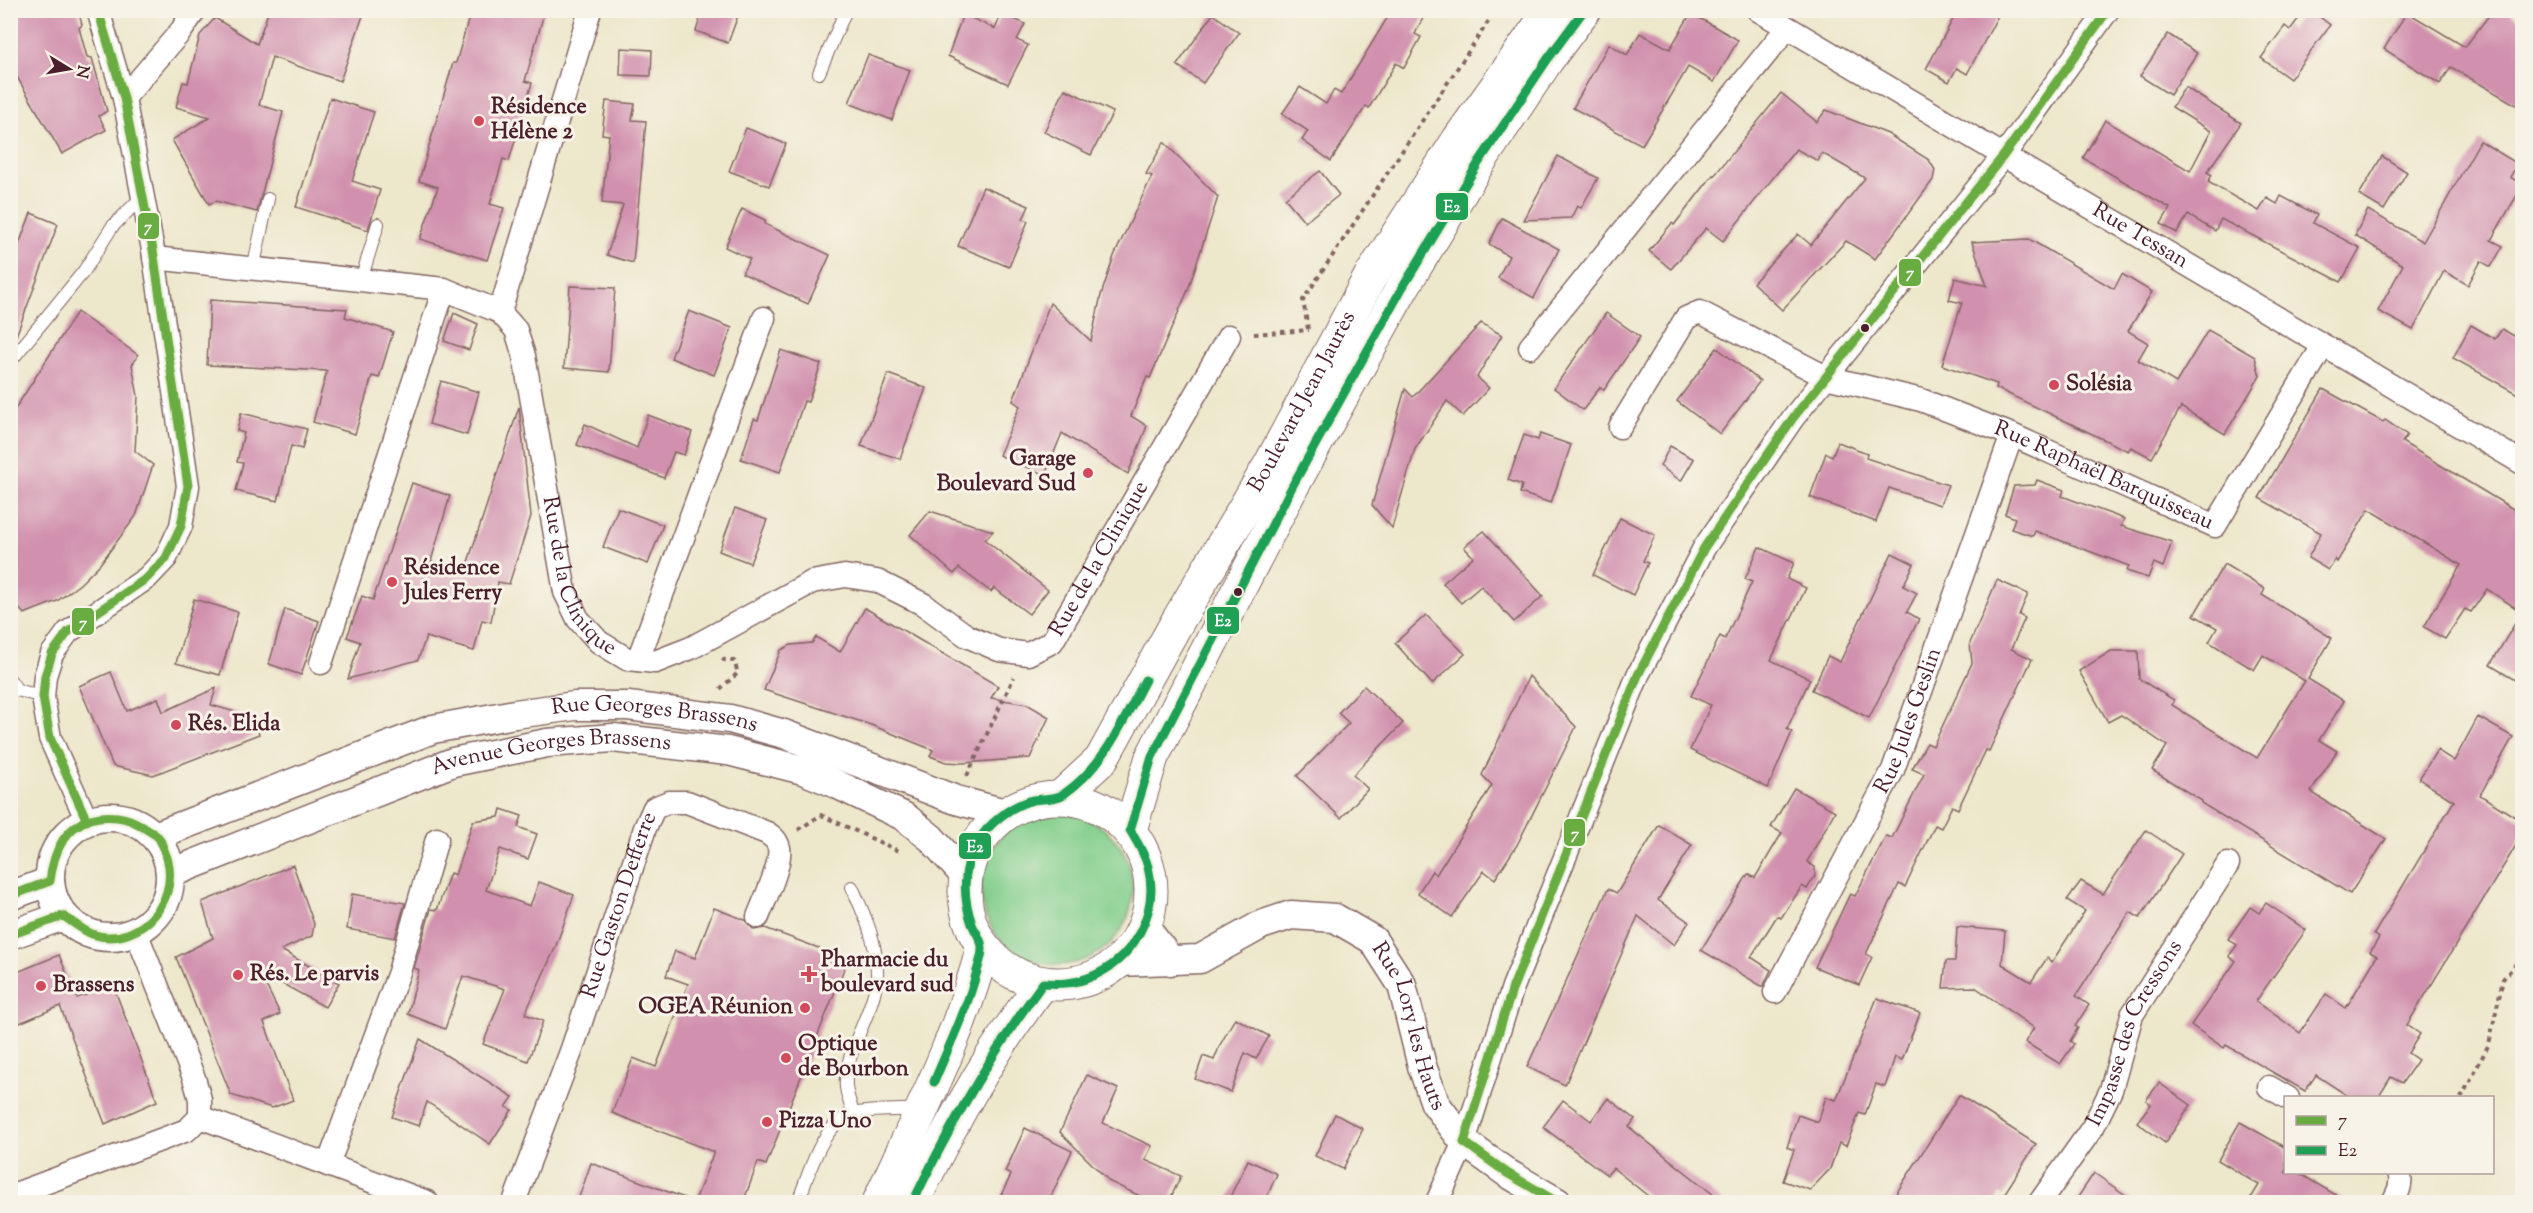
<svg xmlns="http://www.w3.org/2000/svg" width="2533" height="1213" viewBox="0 0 2533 1213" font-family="'Sorts Mill Goudy',serif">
<rect width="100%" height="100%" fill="#f7f3e8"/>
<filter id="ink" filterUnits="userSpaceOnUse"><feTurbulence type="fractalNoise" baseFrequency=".0167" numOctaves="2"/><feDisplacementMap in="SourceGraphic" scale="12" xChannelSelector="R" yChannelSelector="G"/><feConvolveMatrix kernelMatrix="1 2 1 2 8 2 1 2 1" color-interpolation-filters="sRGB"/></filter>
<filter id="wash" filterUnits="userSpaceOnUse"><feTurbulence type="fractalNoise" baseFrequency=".008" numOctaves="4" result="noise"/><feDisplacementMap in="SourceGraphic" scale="24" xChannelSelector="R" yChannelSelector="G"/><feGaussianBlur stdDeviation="1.35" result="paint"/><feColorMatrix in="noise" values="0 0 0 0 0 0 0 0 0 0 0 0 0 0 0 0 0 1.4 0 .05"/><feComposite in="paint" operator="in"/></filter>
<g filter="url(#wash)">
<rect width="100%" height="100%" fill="#ede7cb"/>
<circle fill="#84cf8d" stroke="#67775c" stroke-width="1.5" cx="1057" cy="889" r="76"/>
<g id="blocks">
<g fill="#d191ae">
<polygon points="10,10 78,10 82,25 79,28 87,57 92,58 107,111 99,116 106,130 62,154 10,65"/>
<polygon points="269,10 365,10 340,81 272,57 259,105 283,112 257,212 216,201 209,204 172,140 210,117 176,107 183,82 188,83 200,35 215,18 257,44"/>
<polygon points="471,10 545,10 525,81 532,83 509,161 503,159 490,204 504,208 487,260 420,239 438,187 419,181 453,63 456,63"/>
<polygon points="703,10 740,10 728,43 696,31"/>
<polygon points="1392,10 1427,10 1415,34 1421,37 1404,68 1396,63 1369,108 1366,106 1331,161 1302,140 1308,131 1282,114 1300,87 1326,104 1334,90 1341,94"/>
<polygon points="1958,10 2001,10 1967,74 1957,68 1949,82 1926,69"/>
<polygon points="2305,10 2311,10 2330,25 2290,79 2261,58 2285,26 2290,30"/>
<polygon points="2493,10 2504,10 2523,22 2523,109 2451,67 2440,84 2384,49 2407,12 2465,47"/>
<polygon points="1002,13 1025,24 1017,40 1028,45 1008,84 948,56 963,14 995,29"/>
<polygon points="1691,13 1738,40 1714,82 1688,67 1642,145 1573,108 1609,44 1627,55 1640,33 1670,49"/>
<polygon points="1213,14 1239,33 1203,83 1177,65"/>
<polygon points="2168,34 2197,53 2170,95 2140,76"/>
<polygon points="621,48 652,50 651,76 620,75"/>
<polygon points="868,55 910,70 892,120 849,103"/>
<polygon points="2185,87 2241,123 2207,172 2212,175 2208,182 2259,211 2267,198 2277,204 2281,196 2317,215 2313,223 2360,248 2341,282 2221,219 2215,231 2188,215 2177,233 2161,224 2170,208 2083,158 2105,120 2190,171 2211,131 2172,107"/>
<polygon points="1065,89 1113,112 1091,155 1044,132"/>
<polygon points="1781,93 1817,122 1826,110 1888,134 1929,160 1935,170 1933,180 1875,259 1846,241 1782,310 1753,283 1798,234 1811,245 1865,178 1822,153 1818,161 1796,149 1723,241 1706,228 1671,269 1649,251 1672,223 1674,225 1713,175 1714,176"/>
<polygon points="330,98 374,112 352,181 380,190 368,230 296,207"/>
<polygon points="606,101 635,104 632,120 646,121 633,263 607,255 623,205 602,203 609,135 602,134"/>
<polygon points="746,128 786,144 769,186 729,171"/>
<polygon points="2480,141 2518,164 2510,177 2523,185 2491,240 2503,246 2491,267 2481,261 2468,285 2444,271 2413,330 2378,311 2403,265 2355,235 2368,210 2423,242"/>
<polygon points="1164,142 1218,197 1188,290 1150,378 1147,377 1131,416 1147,426 1128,474 1062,433 1045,475 999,455 1020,406 1013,401 1050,303 1091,341 1101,295 1114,256 1152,176 1146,174"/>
<polygon points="1558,156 1598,178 1581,208 1577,206 1571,218 1524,220"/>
<polygon points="2382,156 2407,172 2384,210 2359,195"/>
<polygon points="1320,171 1339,195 1305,222 1285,198"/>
<polygon points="983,187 1029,206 1023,219 1028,221 1009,267 958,246"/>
<polygon points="742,209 765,220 765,224 830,255 808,304 742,273 750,259 725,247"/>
<polygon points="31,213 58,224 13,344 10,343 10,250 16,252"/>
<polygon points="1502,218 1559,249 1534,298 1498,278 1509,256 1489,244"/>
<polygon points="2029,239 2114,289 2122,274 2152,292 2128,331 2148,343 2138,360 2176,383 2208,330 2255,357 2260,376 2225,434 2181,407 2152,458 2131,447 2128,451 1996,388 1997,384 1942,365 1962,303 1949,300 1955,278 1987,286 1972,242"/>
<polygon points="570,286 615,288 609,372 564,368"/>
<polygon points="210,300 347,309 345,317 393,332 379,378 372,376 355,434 313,422 327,371 207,365"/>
<polygon points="689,311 732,328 714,375 671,358"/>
<polygon points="77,312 138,355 132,365 138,396 135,451 153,465 136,516 100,564 80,584 57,601 24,614 10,597 10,417"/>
<polygon points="454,313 478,324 469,350 444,341"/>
<polygon points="1606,313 1640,337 1604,390 1600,387 1583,410 1554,388"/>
<polygon points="1481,323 1502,335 1477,377 1489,388 1463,416 1447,401 1415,449 1392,528 1372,505 1405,389 1413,397"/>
<polygon points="2471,325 2495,339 2502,329 2523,341 2523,397 2453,358"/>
<polygon points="1717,348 1760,381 1720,434 1677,401"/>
<polygon points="781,350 821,364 808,402 804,401 780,472 741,459 754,419 758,420"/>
<polygon points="888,374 926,388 900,459 861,446"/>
<polygon points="441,381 479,392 467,435 429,424"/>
<polygon points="2323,389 2383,422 2385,420 2407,435 2402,442 2523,515 2523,685 2490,665 2522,612 2487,589 2471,612 2465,609 2445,639 2424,627 2461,565 2369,509 2337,562 2335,559 2328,570 2308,558 2321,533 2259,498"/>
<polygon points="519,407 531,516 509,584 498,582 491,622 482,620 474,651 426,637 418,660 348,679 360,642 347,637 362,596 373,600 412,483 450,496 431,561 465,571"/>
<polygon points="241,413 307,429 302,449 291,446 278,501 236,491 243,463 237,462 244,433 237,431"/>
<polygon points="648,415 692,432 684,455 674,452 664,478 577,445 585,424 637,448"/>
<polygon points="1540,434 1571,445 1551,503 1520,493 1522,485 1508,480 1524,435 1538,440"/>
<polygon points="1838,442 1867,453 1866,458 1948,485 1940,505 1889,488 1876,522 1810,497 1826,453 1832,456"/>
<polygon points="1670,446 1694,459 1681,481 1660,466"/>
<polygon points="2037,480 2064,490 2062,496 2124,519 2121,526 2172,542 2163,567 2154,563 2148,578 2127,571 2129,566 2035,531 2033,536 2011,529 2015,518 2005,514 2014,486 2035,485"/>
<polygon points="618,508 663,525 648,564 603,547"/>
<polygon points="735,508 767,520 750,563 719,551"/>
<polygon points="930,511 993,531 985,540 1048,590 1029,614 994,588 991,592 959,568 954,574 910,535"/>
<polygon points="1620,518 1655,535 1643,561 1648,563 1633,595 1593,575"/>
<polygon points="1484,531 1543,596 1514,622 1481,586 1461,603 1443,583 1473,557 1464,547"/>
<polygon points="1759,547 1794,563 1787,579 1806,588 1771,660 1810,679 1787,729 1792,732 1768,788 1690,750 1711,705 1691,696 1720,636 1725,639 1752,582 1745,579"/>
<polygon points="1892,553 1914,564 1903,586 1917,593 1907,612 1919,619 1869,718 1812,690 1828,656 1840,662"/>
<polygon points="2224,564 2265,589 2262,595 2332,638 2308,679 2344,701 2319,740 2337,751 2311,792 2386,839 2350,894 2201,803 2202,801 2152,770 2167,746 2121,715 2108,722 2079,671 2111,651 2138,651 2139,679 2174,700 2172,705 2257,758 2305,681 2263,655 2254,670 2209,642 2217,628 2194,615"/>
<polygon points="1997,580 2028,594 2019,615 2025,618 2011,649 2032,659 1989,751 1986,750 1958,809 1952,806 1941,828 1935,825 1905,887 1899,884 1866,954 1872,957 1859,985 1815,967 1850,894 1855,896 1886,836 1892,838 1924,774 1912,769 1927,743 1933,746 1972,663 1970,643"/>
<polygon points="194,599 238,612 220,675 176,663"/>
<polygon points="865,608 998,686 991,698 1027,704 1049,717 1030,758 963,763 946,762 930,756 933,750 871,725 764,690 781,650 791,645 812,643 816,637 840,652"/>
<polygon points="285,609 319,621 301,675 269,664"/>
<polygon points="1426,615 1465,654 1432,684 1395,643"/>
<polygon points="111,672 127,711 158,698 163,712 216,688 211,705 253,717 259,734 153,775 113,766 79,686"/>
<polygon points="1529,676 1576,727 1517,845 1502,868 1495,879 1484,871 1452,917 1418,893 1432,871 1436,875 1492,785 1482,775"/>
<polygon points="1364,686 1403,723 1353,775 1368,789 1341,818 1297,776 1349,723 1338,713"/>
<polygon points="2478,717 2513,737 2480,795 2523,822 2523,834 2407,1025 2420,1034 2408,1053 2418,1060 2402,1083 2391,1077 2378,1098 2351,1098 2316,1075 2305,1091 2226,1045 2224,1048 2191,1025 2236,961 2229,956 2237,945 2228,939 2250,907 2259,913 2266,903 2306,930 2256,1001 2300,1033 2326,994 2346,1008 2377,956 2370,952 2379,938 2374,934 2454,801 2419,779 2437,750 2454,761"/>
<polygon points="1794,788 1835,811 1807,862 1815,867 1815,876 1807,889 1802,886 1781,918 1777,916 1751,957 1771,970 1763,987 1701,950 1748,874 1755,878 1782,833 1771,827"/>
<polygon points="501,809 522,816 518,827 537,834 528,859 500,849 486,890 530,906 539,882 574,895 556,946 525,1014 543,1021 528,1061 483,1044 505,989 463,976 445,1029 408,1014 419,970 414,968 431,909 437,910 450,873 455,875 473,821 499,817"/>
<polygon points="1659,825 1692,845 1658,900 1689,922 1674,945 1638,916 1565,1085 1527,1067 1608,889 1617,893"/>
<polygon points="2146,830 2182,854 2140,918 2130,912 2076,996 2089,1005 2075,1026 2078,1028 2070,1041 2074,1044 2060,1064 2025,1042 2034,1028 1975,987 1943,988 1946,961 1955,961 1957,927 2005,931 2002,964 2031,982 2047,958 2052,962 2085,911 2067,900 2081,881 2103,894"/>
<polygon points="293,865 314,924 312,936 281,950 339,983 325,1007 259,971 280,1014 264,1022 293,1100 272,1108 231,1095 176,957 213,938 202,902"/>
<polygon points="352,894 405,903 395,938 347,929"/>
<polygon points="714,908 745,920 754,930 765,928 848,959 766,1165 758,1162 743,1203 694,1203 714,1152 612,1113 633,1058 656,1067 688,984 666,976 675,951 695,958"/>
<polygon points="59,955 77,998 113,985 157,1101 105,1124 60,1006 10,1027 10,975"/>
<polygon points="1877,998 1920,1013 1902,1060 1895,1057 1885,1087 1876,1084 1865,1115 1859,1113 1846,1146 1839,1143 1830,1169 1810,1190 1783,1181 1794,1150 1787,1147 1798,1115 1818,1122 1826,1097 1836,1100"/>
<polygon points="1235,1018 1269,1036 1256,1059 1245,1053 1231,1092 1195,1079 1203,1056 1214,1060 1220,1045"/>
<polygon points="420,1039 513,1097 506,1107 512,1110 490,1144 427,1102 419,1126 392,1117"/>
<polygon points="1087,1075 1118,1089 1103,1123 1152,1146 1145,1160 1181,1176 1168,1203 1155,1203 1110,1182 1060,1132"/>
<polygon points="2159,1083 2191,1105 2165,1143 2137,1122 2151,1104 2146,1100"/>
<polygon points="1959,1095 2036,1144 2003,1196 2000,1194 1994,1203 1890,1203"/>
<polygon points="1608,1098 1635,1119 1629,1127 1724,1203 1657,1203 1613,1168 1607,1175 1543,1127 1563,1100 1591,1121"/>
<polygon points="1335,1114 1363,1129 1343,1169 1315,1156"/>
<polygon points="2240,1122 2286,1148 2286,1173 2299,1173 2349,1203 2248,1203 2259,1185 2218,1160"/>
<polygon points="1025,1128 1072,1151 1048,1203 997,1203 1011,1175 1005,1172"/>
<polygon points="1248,1160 1277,1174 1264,1203 1227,1203"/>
<polygon points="591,1163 690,1200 689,1203 577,1203"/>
<polygon points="2094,1173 2137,1203 2074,1203"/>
</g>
</g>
</g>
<g filter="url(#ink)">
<use href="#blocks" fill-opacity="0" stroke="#836563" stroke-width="1.5"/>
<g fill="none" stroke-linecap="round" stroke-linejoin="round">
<g stroke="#836563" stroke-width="14">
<g id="service">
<polyline points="819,73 846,10"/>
<polyline points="253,269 268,199"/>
<polyline points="361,280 378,224"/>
<polyline points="10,362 84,271 112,227 143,196"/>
<polyline points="10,680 17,690 43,697"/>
<path d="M852,887C865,916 878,944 877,976C875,1012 843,1053 846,1087C847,1096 851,1105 853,1114"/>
<path d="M798,1202C809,1175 821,1123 853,1114C872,1109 897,1111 918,1109"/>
</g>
</g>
<g stroke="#836563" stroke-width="25">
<g id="minor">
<path id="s1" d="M1758,10L2522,463"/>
<polyline points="124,98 181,31 195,10"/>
<path id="s2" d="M154,258L444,289L500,312L516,330L524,356L565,592L578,619L599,642L627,659L638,660L655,662L691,648L812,582L845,576L877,581L923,604L967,636L999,650L1028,654L1052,642L1229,336"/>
<polyline points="500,312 590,10"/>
<polyline points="1530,347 1787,28"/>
<path id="s3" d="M1620,427L1686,318L1700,312L1826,377L1921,400L2012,435L2215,526L2323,346"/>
<polyline points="638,660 764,318"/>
<polyline points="321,663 444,289"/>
<polyline points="87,821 50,738 43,697 45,676 52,654 68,632 147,578 166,558 181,526 188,486 153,250 124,98 98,10"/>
<polyline points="136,932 194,1078 200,1099 200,1117"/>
<path id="s4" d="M1775,992L1893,770L2012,435"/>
<polyline points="2269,1087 2288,1098"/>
<polyline points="200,1117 427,1202"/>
<polyline points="328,1165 399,972 437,839"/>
<polyline points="10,1196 187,1130 200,1117"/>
<path id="s5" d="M514,1202L572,1049L645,828L654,808L669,802H687L767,833C773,837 777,840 779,848C782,864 764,901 758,917"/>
<polyline points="1437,1202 1464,1142 1513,987 1638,675 1704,548 1793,418 2004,155 2108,10"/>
<path id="s6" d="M2040,1202L2093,1127L2111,1090L2132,1015L2228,864"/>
<path d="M2393,1202C2398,1192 2403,1184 2399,1172"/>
</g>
</g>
<g stroke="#836563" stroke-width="31">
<g id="tertiary">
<circle cx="110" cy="877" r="60"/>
<path id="s7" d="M155,836L433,729L515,714L575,706H628L730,719L784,734L956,800L1005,813"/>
<path id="s8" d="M171,873L453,762L547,743L613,738L728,751L803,770L832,782L905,817L931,838L965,876"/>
<polyline points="10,896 50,881"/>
<polyline points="1144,926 1171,961"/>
<polyline points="10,935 63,916"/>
<path id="s9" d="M1118,962L1200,959L1261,925L1291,915L1335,918L1373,940L1402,985L1422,1066L1435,1103L1464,1142L1507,1173L1557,1202"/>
</g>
</g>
<g stroke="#836563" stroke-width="35">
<g id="primary">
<path id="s10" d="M1062,796L1101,760L1176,624L1270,465L1369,279L1459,139L1551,10"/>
<circle cx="1058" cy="891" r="93"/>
<polyline points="1130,830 1152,757 1294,483 1401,290 1479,162 1547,60 1584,10"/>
<path d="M879,1202C917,1119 960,1036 983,947"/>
<path d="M913,1202C949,1126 991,1050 1043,983"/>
</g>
</g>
<g stroke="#836563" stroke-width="4" stroke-dasharray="4.5 4.5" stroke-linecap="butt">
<polyline points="1308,329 1303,300 1496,10"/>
<polyline points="1254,334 1309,330"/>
<polyline points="720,689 738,673 734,661 724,660 722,658"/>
<polyline points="967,776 1014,677"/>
<polyline points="798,830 821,815 901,852"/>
<polyline points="2461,1098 2489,1044 2503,979 2522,957"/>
</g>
<use href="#service" stroke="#fff" stroke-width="12"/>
<use href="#minor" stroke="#fff" stroke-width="22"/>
<use href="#tertiary" stroke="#fff" stroke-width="28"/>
<use href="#primary" stroke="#fff" stroke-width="33"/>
<g stroke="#f7f3e8" stroke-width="14">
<g id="bus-1">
<polyline points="87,821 50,738 43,697 45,676 52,654 68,632 147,578 166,558 181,526 188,486 153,250 124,98 98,10"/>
<path d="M10,896L50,881C53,855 63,828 90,819C107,814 128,816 143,827C147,830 154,833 158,837C161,840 162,846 164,850C185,894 143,948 95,935C84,932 73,922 63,916L10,935"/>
<polyline points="1464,1142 1513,987 1638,675 1704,548 1793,418 2004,155 2108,10"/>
<polyline points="1464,1142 1507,1173 1557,1202"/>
</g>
</g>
<g stroke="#f7f3e8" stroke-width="14">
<g id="bus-2">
<path d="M934,1082C949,1046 967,1009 977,971C979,964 982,956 982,949C983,941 975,932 972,924C963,898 962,869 976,844C987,825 1011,805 1033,800C1043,798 1055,800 1064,794C1105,765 1122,723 1145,680"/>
<path d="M913,1202C950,1125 992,1052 1043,983C1059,984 1073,984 1088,978C1132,962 1160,913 1148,867C1145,854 1137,842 1130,830L1152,757L1294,483L1401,290L1479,162L1547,60L1584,10"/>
</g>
</g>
<use href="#bus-1" stroke="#69ad42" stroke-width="9"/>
<use href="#bus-2" stroke="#1fa055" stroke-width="9"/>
</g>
</g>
<g fill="#d1495b" stroke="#f7f3e8" stroke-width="2">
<circle cx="479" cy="121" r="6"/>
<circle cx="2054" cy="385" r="6"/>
<circle cx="1088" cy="473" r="6"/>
<circle cx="392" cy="582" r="6"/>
<circle cx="176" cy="725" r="6"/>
<path d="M806 965h6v6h6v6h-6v6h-6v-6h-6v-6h6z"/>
<circle cx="238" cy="975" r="6"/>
<circle cx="41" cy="986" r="6"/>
<circle cx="805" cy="1008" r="6"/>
<circle cx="786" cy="1058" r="6"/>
<circle cx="767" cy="1122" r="6"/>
</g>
<g fill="#4a1f2b" stroke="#f7f3e8" stroke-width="2">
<circle cx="1865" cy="328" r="5"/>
<circle cx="1238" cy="592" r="5"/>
</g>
<g text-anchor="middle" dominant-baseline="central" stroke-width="6" stroke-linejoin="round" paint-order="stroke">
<g font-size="22" font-weight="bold" fill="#4a1f2b" stroke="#f7f3e8" text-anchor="start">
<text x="491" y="108">Résidence<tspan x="491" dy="25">Hélène 2</tspan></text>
<text x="2066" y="385">Solésia</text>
<text x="1076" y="460" text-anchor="end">Garage<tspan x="1076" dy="25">Boulevard Sud</tspan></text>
<text x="404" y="569">Résidence<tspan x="404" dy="25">Jules Ferry</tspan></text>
<text x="188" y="725">Rés. Elida</text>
<text x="821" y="961">Pharmacie du<tspan x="821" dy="25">boulevard sud</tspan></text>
<text x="250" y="975">Rés. Le parvis</text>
<text x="53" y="986">Brassens</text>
<text x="793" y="1008" text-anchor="end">OGEA Réunion</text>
<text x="798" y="1045">Optique<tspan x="798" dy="25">de Bourbon</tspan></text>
<text x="779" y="1122">Pizza Uno</text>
</g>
<g font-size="22" fill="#4a1f2b" stroke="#f7f3e8">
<text stroke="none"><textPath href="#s1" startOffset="444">Rue Tessan</textPath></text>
<text stroke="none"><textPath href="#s10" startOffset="464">Boulevard Jean Jaurès</textPath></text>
<text stroke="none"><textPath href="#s3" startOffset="580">Rue Raphaël Barquisseau</textPath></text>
<text stroke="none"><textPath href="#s2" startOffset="1300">Rue de la Clinique</textPath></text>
<text stroke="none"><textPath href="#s2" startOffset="634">Rue de la Clinique</textPath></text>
<text stroke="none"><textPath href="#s7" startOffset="522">Rue Georges Brassens</textPath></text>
<text stroke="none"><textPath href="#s4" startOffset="303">Rue Jules Geslin</textPath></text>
<text stroke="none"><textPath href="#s8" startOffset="402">Avenue Georges Brassens</textPath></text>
<text stroke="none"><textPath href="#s5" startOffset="315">Rue Gaston Defferre</textPath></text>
<text stroke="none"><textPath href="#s9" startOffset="366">Rue Lory les Hauts</textPath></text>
<text stroke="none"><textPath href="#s6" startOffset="195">Impasse des Cressons</textPath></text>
</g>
</g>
<g stroke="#f7f3e8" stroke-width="2">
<rect x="1435" y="192" width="34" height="29" rx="6" fill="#1fa055"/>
<rect x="137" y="212" width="23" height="28" rx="6" fill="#69ad42"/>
<rect x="1898" y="258" width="24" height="29" rx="6" fill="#69ad42"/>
<rect x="1206" y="606" width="34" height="29" rx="6" fill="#1fa055"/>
<rect x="71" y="607" width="24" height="29" rx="6" fill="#69ad42"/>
<rect x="1563" y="818" width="23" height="29" rx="6" fill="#69ad42"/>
<rect x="958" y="832" width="34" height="28" rx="6" fill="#1fa055"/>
</g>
<g font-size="16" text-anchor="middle" font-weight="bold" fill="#fff">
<text x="1452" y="212">E2</text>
<text x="148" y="232">7</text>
<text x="1910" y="278">7</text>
<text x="1223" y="626">E2</text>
<text x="83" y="628">7</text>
<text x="1575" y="839">7</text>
<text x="975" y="852">E2</text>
</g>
<rect width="2533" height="1213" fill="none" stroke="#f7f3e8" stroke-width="36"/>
<rect x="2284" y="1096" width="210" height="78" fill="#f7f3e8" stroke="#b29e9c" stroke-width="1.5"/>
<rect x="2296" y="1116" width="30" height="9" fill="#69ad42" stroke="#b29e9c" stroke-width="1.5"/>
<text x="2338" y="1126" font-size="18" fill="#4a1f2b">7</text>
<rect x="2296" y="1146" width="30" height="9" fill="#1fa055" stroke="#b29e9c" stroke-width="1.5"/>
<text x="2338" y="1156" font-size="18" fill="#4a1f2b">E2</text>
<g transform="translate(69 69) rotate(101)" stroke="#f7f3e8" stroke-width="4.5" paint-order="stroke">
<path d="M0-4.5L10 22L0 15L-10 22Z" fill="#4a1f2b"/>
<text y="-9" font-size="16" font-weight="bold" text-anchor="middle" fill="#4a1f2b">N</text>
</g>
</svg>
